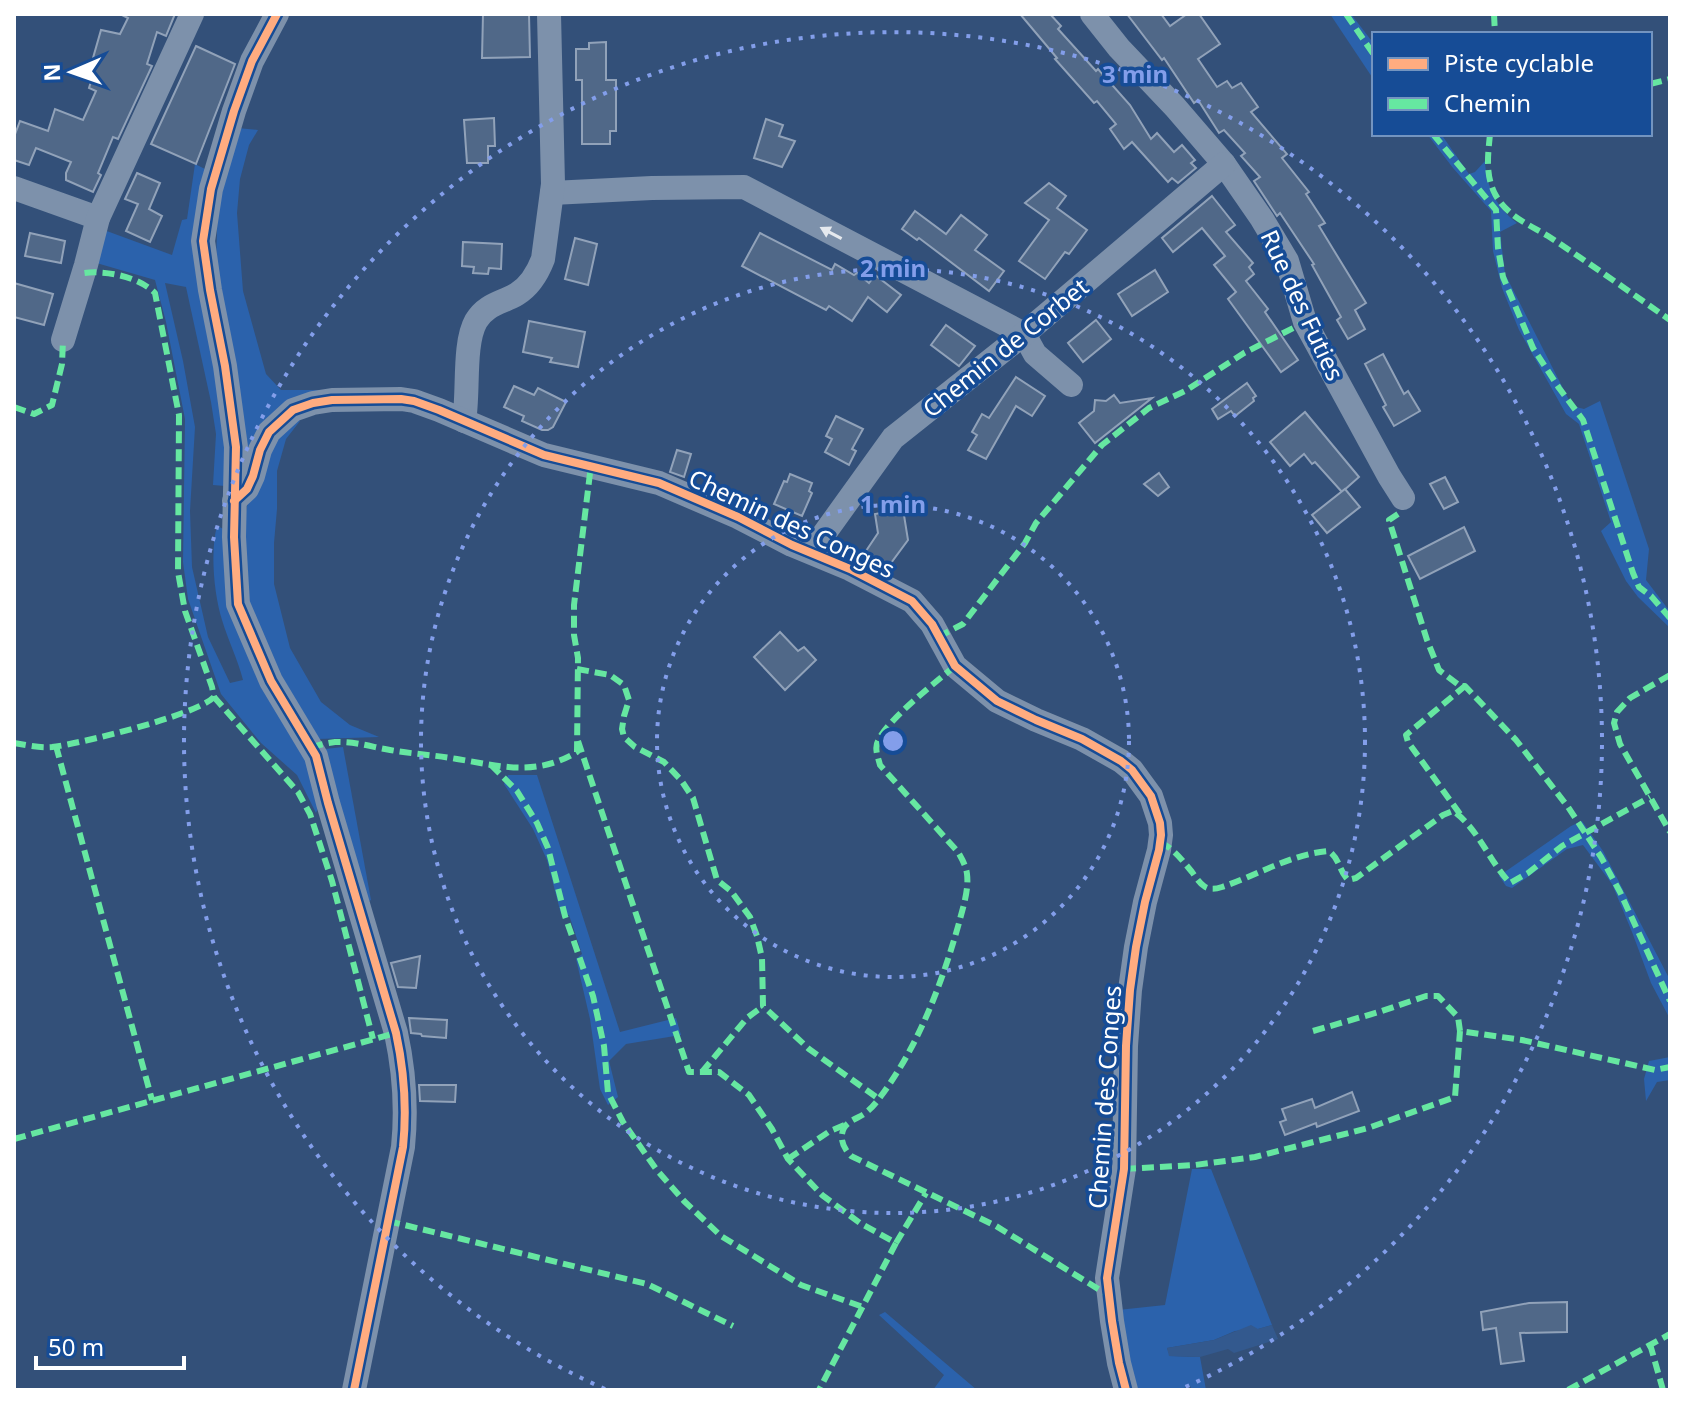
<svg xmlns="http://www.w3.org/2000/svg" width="1684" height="1404" viewBox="0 0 1684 1404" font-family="'Noto Sans',sans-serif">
<rect width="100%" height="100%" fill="#335079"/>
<g fill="#2b62ac">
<polygon points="1330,14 1351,14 1374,44 1374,80"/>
<polygon points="237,128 258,130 249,145 240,179 237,213 243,291 266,374 281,390 332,390 299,400 249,475 216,262 218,201"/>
<path d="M1427,134H1441L1469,174L1475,172L1485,161C1486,186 1497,208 1517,223L1500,232L1505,274L1572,406L1584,409L1600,401L1649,549L1646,580L1668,609L1670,608V628L1638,597L1626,581L1601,531L1611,522L1579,424L1566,414L1519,330L1502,288L1493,251L1491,211L1453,168Z"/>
<path d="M195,164L209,171L227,438L225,486L213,485L216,434L211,402L186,287L165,283L183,361L195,427L190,511L192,567L208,637L230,683L243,680C238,660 228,640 222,620C214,594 210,552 217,526L226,530L230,607L305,752L318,808L316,813L297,775L261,743L221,694L188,599L183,562L185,419L166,322L155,280L93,262L104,230L172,255L182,220L187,219Z"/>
<polygon points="297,417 300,421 286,439 277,471 277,509 274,543 274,584 290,648 321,702 350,725 379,737 317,739 292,701 248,607 241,541 247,506 270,444"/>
<polygon points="343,747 371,900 363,904 325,749"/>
<polygon points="508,775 537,775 620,1032 676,1018 681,1035 626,1044 609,1061 618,1097 608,1105 600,1089 590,1019 576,959 582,954 569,915 561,914 547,860 533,829 504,784"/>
<polygon points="1582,821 1603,851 1670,980 1670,1019 1651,983 1632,932 1612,884 1583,845 1567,849 1512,888 1506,886 1499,876 1571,826"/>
<polygon points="1670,1057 1670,1080 1657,1082 1646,1101 1644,1079 1649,1061"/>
<polygon points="1192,1169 1211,1169 1272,1325 1258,1329 1235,1331 1214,1340 1167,1348 1170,1356 1200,1357 1206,1390 1192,1390 1190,1386 1178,1390 1136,1390 1118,1310 1165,1305"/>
<polygon points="885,1312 977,1390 933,1390 944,1375 879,1315"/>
</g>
<polygon fill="#33598e" points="1251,1325 1258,1329 1272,1325 1278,1339 1234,1353 1228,1349 1200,1357 1169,1356 1167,1348 1214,1340"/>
<g fill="#506888" stroke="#91a2b9" stroke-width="2">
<polygon points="120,14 175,14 166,36 157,32 147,64 152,66 118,139 113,137 98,173 101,175 93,192 66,180 66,173 71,162 36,148 29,165 14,160 14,137 20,121 48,131 55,109 83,120 96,91 89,88 98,59 93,58 101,30 120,34 128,18"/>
<polygon points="483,14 529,14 530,57 482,58"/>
<polygon points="1020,14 1050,14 1061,26 1058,29 1096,71 1098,69 1130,105 1151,139 1157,133 1174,152 1182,145 1195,160 1191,163 1196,168 1178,183 1172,178 1168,182 1132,142 1124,149 1110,129 1116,124 1097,101 1094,103 1055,59 1057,58"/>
<polygon points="1127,14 1161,14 1170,26 1187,14 1199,14 1220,44 1198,59 1217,87 1227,81 1232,88 1241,83 1258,107 1251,112 1287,154 1282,158 1309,192 1306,194 1325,223 1319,226 1366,303 1355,310 1365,329 1348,339 1337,320 1341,317 1312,265 1314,264 1280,213 1277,216 1254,181 1260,177 1241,156 1245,153 1224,130 1219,133 1198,100 1194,103 1164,58 1162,60"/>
<polygon points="606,42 606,80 616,80 616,131 610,131 610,144 582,144 582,80 576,80 576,49 589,49 589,43"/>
<polygon points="196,46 235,64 196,164 151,144"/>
<polygon points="494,118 495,146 488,146 488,163 467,163 464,120"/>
<polygon points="766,119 783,125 779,136 795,141 782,167 754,158"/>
<polygon points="137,173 160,183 149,209 162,216 150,242 126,231 138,204 125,199"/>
<polygon points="1049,183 1066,196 1057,208 1087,230 1069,254 1065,252 1045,279 1019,261 1049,220 1025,203"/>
<polygon points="1212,196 1235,225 1226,232 1253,263 1249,267 1254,274 1246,281 1268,309 1265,312 1298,360 1281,372 1228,299 1236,292 1214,265 1225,256 1202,228 1173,252 1162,238"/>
<polygon points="915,211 946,234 961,215 987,235 975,250 1004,271 989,291 919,238 917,240 902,229"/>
<polygon points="30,233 65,241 61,263 25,256"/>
<polygon points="760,233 832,270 835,264 854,275 857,273 869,283 875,275 901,295 887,312 868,297 852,321 829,306 826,310 742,266"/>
<polygon points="575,238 597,244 588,285 565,279"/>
<polygon points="463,242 502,244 501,269 489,268 488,274 473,273 474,267 462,266"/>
<polygon points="1155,270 1168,292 1132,316 1118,294"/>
<polygon points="14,283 53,294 44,325 14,317"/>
<polygon points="1096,320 1111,339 1083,362 1068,343"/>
<polygon points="529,321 585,332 578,367 550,362 552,358 523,352"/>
<polygon points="946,325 975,346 959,366 931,345"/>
<polygon points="1383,354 1404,394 1408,391 1420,411 1394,426 1383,407 1386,405 1365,364"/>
<polygon points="1016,377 1045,396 1032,416 1016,406 986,459 968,450 977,435 972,432 982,414 989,418"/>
<polygon points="1247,383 1256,396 1253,398 1254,401 1235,416 1231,411 1218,419 1212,409"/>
<polygon points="514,386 534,395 538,388 566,402 553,427 548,430 542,430 522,421 524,416 504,407"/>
<polygon points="1114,395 1120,403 1152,398 1095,443 1079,423 1094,411 1095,400 1106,401"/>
<polygon points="1305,412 1359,477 1342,492 1315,462 1312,464 1304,454 1290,466 1270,442"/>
<polygon points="836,416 863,429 852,449 856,451 849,465 825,452 832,439 826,436"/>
<polygon points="677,450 691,454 684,477 670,472"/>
<polygon points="1159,473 1169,487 1158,496 1144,484"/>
<polygon points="790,474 812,483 809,491 812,493 802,516 774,504 784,481 787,482"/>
<polygon points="1445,477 1458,502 1444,509 1430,484"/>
<polygon points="1345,489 1360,507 1327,533 1312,515"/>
<polygon points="903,509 908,540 888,567 866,551 878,533 875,514"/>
<polygon points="1464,527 1475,551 1420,579 1408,556"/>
<polygon points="780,632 798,651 804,647 816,660 785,690 754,657"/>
<polygon points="420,956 416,988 398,987 391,963"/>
<polygon points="409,1018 447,1020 446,1038 422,1036 421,1034 411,1033"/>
<polygon points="419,1085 456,1085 455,1102 420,1101"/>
<polygon points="1352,1092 1359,1111 1317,1127 1316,1123 1285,1135 1280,1122 1286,1120 1282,1109 1312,1099 1315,1108"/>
<polygon points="1567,1302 1567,1332 1520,1333 1524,1361 1501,1364 1496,1328 1483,1330 1481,1312 1529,1303"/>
</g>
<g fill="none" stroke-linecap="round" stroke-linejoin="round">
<g stroke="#7d91ab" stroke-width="24">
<path d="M277,14L252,61L234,111L211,189L203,241L210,290L225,366L236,447L234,537L238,604L271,681L316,756L328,803L396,1033C404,1070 407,1108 403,1147L354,1390"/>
<polyline points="1092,14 1119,48 1175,107 1224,164 1262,219 1287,261 1305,322 1389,476 1403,498"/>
<polyline points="14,188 98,218"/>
<polyline points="552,193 652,188 744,187 1024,334 1035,354 1071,385"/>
<polyline points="63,340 86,265 98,218 192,14"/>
<path d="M464,421C469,393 463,344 476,321C486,304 502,303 517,294C530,286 538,272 543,259L553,184L549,14"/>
<polyline points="234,501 247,489 253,476 260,450 269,432 293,410 313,403 332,400 401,399 414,401 439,410 544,455 659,483 738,517 792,545 850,569 912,601 932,624 955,666 997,701 1036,720 1082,739 1121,761 1132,770 1151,796 1160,823 1161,835 1159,850 1145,902 1136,947 1130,990 1126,1046 1124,1169 1107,1278 1112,1321 1119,1363 1126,1390"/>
<polyline points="811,552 893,438 1024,334 1224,164"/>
</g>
<g stroke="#66e7a1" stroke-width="6" stroke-dasharray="12 6" stroke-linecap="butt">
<polyline points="1346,14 1374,55"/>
<polyline points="1494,14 1495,34"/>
<polyline points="1650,84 1670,79"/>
<polyline points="1433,134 1496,210 1498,248 1503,277 1533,348 1559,388 1583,420 1633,573 1639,587 1651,596 1670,618"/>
<path d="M1490,134C1488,155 1485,174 1495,194C1507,216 1528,224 1548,236C1589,263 1630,292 1670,320"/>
<polyline points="14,407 34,414 52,405 62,364 63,340"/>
<polyline points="1398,514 1389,520 1427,640 1439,670 1460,686 1465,686 1516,740 1568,807 1601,857 1620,892 1670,1001"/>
<polyline points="938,637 963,624 1025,543 1036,523 1102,445 1149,408 1185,391 1244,353 1305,322"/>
<path d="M955,666C936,682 887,720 878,741C874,748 878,757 880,765L958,852C962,859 966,866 967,874C969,890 963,907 959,923C942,983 919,1045 881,1096C876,1103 871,1109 864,1114C858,1118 848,1121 844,1128C839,1138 843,1148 851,1156L996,1226L1108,1295"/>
<polyline points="577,669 610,675 624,685 629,700 624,716 622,729 624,737 635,747 664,762 681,780 693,798 717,880 731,891 750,917 757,936 762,958 763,1006 809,1049 879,1099"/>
<polyline points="1670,675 1630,698 1617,712 1614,723 1620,744 1670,832"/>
<polyline points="214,697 298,792 310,814 332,881 373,1039"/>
<polyline points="578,741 689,1072 719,1072 749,1095 772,1129 788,1159 822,1195 860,1223 896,1243 819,1390"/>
<path d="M14,743C26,745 39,748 52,747C79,744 197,715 214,697L212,687L185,611L178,572L179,415L155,293C139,277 106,270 84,273"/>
<polyline points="56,746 152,1100"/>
<path d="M311,747C319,745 327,743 335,742C354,741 372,747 390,750C412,754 435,755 457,759C501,766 535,777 577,752L578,658L574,635V605L591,465"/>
<polyline points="491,765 517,791 537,823 548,848 565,916 593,996 604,1046 608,1093 623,1122 656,1169 684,1201 721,1236 801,1285 863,1307"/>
<polyline points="1460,814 1408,742 1406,735 1465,686"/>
<path d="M1160,842C1174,849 1182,860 1192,872C1195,876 1199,883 1204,886C1209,890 1216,889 1222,887C1258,875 1291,854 1329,851C1341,861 1338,869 1348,880L1356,878L1443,815L1453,811C1478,828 1489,861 1510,883L1528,873L1562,846L1650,797"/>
<polyline points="1313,1031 1379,1012 1426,996 1438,996 1458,1017 1460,1031 1522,1040 1655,1070 1670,1067"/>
<polyline points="702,1072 747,1018 763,1006"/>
<polyline points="14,1139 396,1033"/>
<polyline points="788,1159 830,1131 847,1124"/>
<polyline points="1124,1169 1195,1165 1255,1157 1368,1128 1455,1097 1460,1031"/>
<polyline points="388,1221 647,1284 733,1326"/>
<polyline points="896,1243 926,1193"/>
<polyline points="1650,1344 1663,1390"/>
<polyline points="1568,1390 1670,1334"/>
</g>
<g stroke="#164c96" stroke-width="13">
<g id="cycleway">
<path d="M277,14L252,61L234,111L211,189L203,241L210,290L225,366L236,447L234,537L238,604L271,681L316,756L328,803L396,1033C404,1070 407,1108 403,1147L354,1390"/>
<polyline points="234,501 247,489 253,476 260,450 269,432 293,410 313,403 332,400 401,399 414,401 439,410 544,455 659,483 738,517 792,545 850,569 912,601 932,624 955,666 997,701 1036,720 1082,739 1121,761 1132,770 1151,796 1160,823 1161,835 1159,850 1145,902 1136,947 1130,990 1126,1046 1124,1169 1107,1278 1112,1321 1119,1363 1126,1390"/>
</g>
</g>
<use href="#cycleway" stroke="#ffac80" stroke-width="8"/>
</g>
<defs><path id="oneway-solid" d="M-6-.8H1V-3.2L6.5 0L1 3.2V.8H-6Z" transform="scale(2)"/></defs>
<use fill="#e5e9ee" href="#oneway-solid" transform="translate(831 233) rotate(-152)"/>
<g fill="none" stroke="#839eea" stroke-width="4" stroke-dasharray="4 8">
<circle cx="893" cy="741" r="236"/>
<circle cx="893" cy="741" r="472"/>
<path d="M605 1389A709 709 0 1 1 1181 1389"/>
</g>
<g text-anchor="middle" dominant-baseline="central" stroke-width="7" stroke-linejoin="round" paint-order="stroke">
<g font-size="24" fill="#fff" stroke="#164c96">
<text transform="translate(1303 305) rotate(65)">Rue des Futies</text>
<text transform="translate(1005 347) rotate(-39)">Chemin de Corbet</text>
<text transform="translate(792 523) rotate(25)">Chemin des Conges</text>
<text transform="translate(1104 1097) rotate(-86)">Chemin des Conges</text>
</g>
</g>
<circle cx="893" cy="741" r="12" fill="#839eea" stroke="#164c96" stroke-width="4"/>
<g font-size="24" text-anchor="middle" font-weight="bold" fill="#839eea" stroke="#164c96" stroke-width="7" stroke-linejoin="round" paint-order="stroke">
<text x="1135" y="83">3 min</text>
<text x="893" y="277">2 min</text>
<text x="893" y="513">1 min</text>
</g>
<rect width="1684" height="1404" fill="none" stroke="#ffffff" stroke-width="32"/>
<rect x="1372" y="32" width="280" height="104" fill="#164c96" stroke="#7394c0" stroke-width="2"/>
<rect x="1388" y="58" width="40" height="12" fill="#ffac80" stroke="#7394c0" stroke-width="2"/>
<text x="1444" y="72" font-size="24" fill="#ffffff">Piste cyclable</text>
<rect x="1388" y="98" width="40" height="12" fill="#66e7a1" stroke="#7394c0" stroke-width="2"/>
<text x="1444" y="112" font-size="24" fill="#ffffff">Chemin</text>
<g transform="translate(72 72) rotate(268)" stroke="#164c96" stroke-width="6" paint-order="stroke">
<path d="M0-6L14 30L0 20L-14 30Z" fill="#ffffff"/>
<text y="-12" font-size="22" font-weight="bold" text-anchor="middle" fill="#ffffff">N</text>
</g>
<path d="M36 1356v12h148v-12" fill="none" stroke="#ffffff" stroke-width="4"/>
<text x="48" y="1356" font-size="24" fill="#ffffff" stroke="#164c96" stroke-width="6" paint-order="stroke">50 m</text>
</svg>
